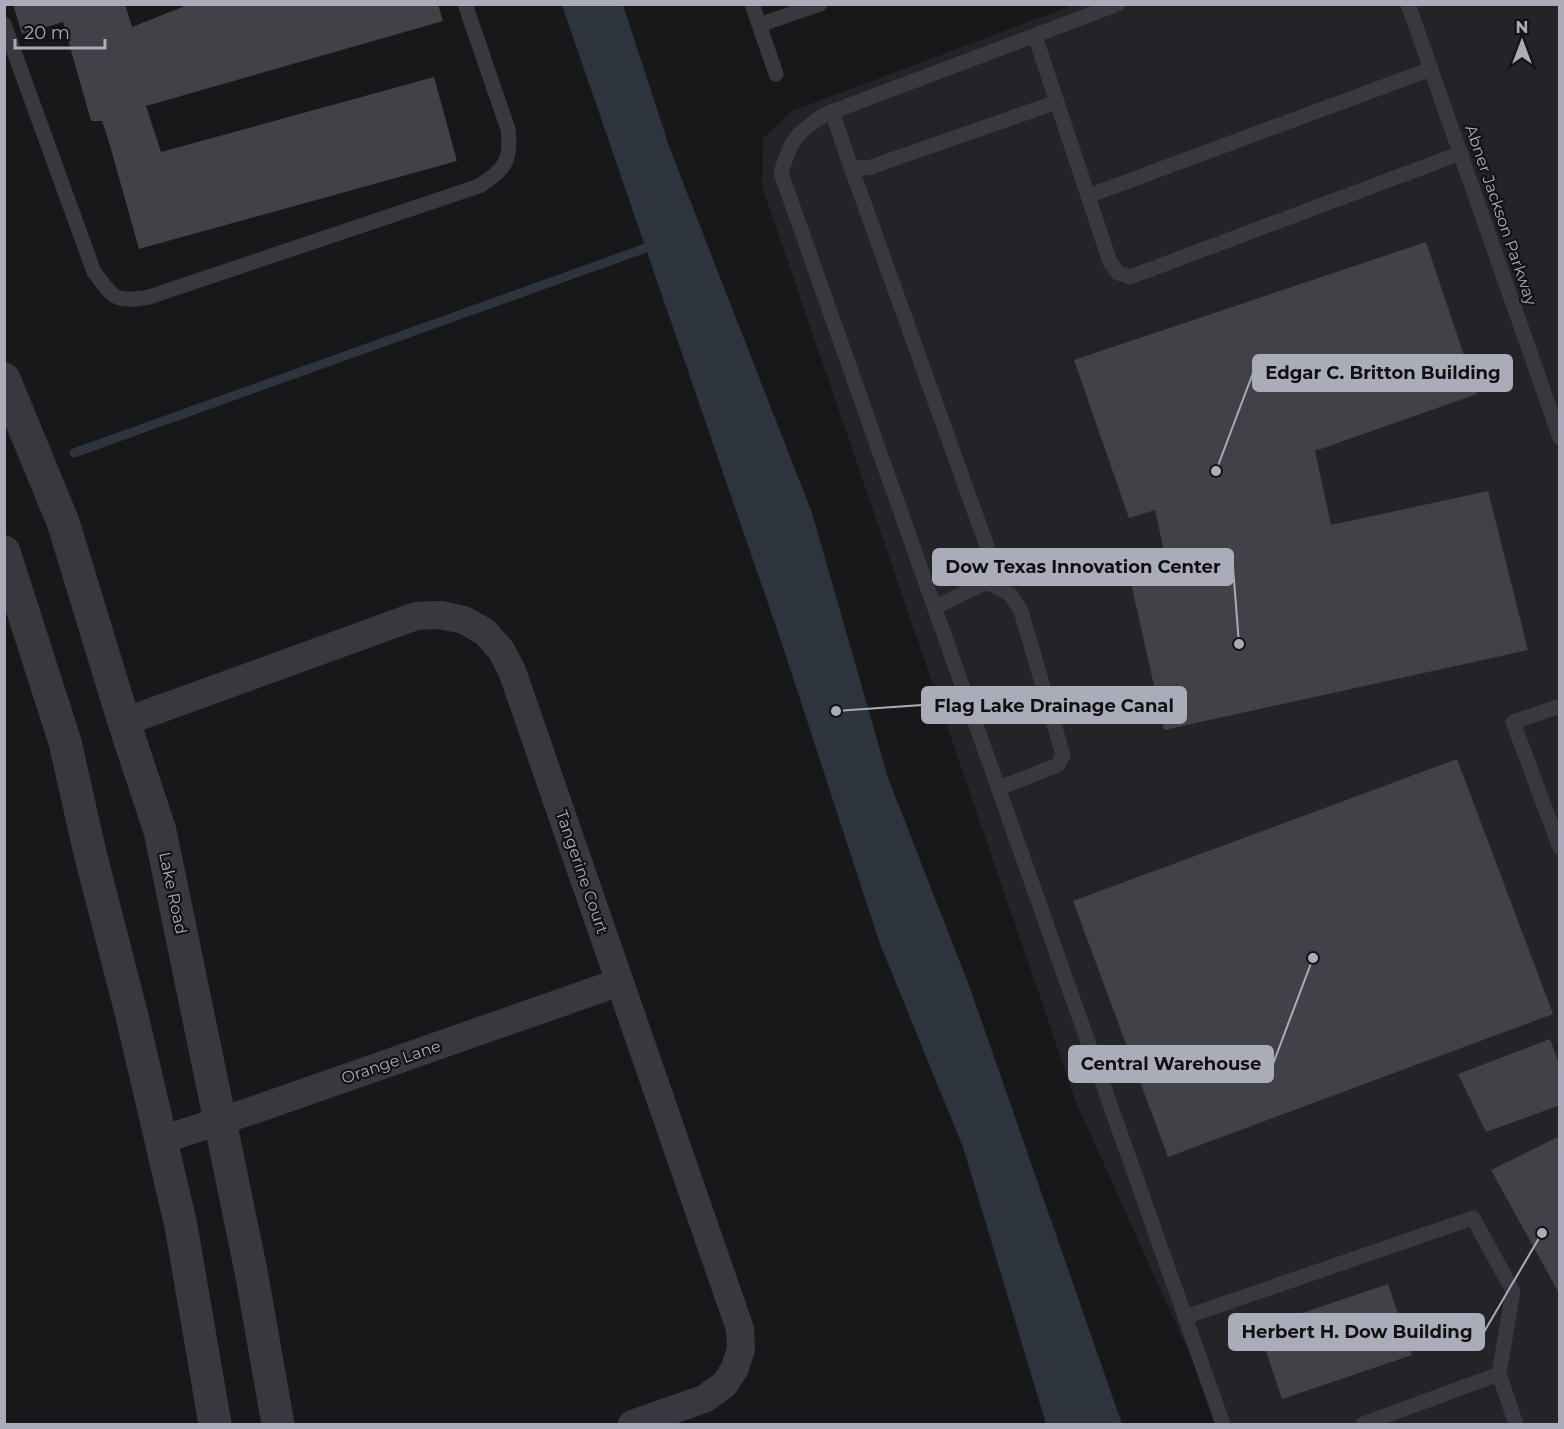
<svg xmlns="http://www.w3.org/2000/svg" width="1564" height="1429" viewBox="0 0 1564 1429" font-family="Montserrat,sans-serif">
<rect width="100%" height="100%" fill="#18171a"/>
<polygon fill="#242327" points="1073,5 1559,5 1559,1424 1221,1424 1076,1102 762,186 763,138 792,111"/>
<polygon fill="#2d343e" points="562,5 623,5 670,149 812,513 888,778 970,988 1122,1424 1046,1424 963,1147 880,944 782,644"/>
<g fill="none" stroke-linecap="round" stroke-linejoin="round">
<polyline stroke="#2d343e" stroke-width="9" points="74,453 657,244"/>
</g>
<g fill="#424147">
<polygon points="13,4 125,4 132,27 190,4 438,4 443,21 146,106 161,152 434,77 457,161 139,249 109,142 102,121 91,121 63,22 22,34"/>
<polygon points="1426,242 1477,394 1315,451 1331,525 1488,491 1528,650 1164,730 1128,570 1166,561 1155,510 1129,518 1074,360"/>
<polygon points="1457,759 1553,1014 1168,1157 1073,901"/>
<polygon points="1550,1039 1560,1067 1560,1105 1486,1132 1458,1074"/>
<polygon points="1560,1136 1560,1295 1491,1170"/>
<polygon points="1388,1284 1412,1355 1282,1399 1258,1328"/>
</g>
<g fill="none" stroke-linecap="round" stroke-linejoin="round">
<g stroke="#39383f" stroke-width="15">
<polyline points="752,4 776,74"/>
<path d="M1118,4L826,114C796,133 791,139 781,173L1223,1424"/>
<polyline points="1408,4 1560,438"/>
<path d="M4,24L94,272C114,298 114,303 149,297L479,186C505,170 512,160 508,129L465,4"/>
<polyline points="759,25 820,4"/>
<polyline points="1035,36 1110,262 1118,273 1130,277 1461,153"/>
<polyline points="832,112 851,167 868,168 1057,102"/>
<polyline points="851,167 989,552 987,582 935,607"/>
<polyline points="1088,196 1431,69"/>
<polyline points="987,582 1011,595 1021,611 1063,755 1058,765 999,788"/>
<polyline points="1560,706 1513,722 1560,848"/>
<polyline points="1185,1317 1473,1218 1513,1291 1499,1374 1516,1424"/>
<polyline points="1363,1424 1499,1374"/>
</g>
<g stroke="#39383f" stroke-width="28">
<polyline points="124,722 416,616 440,615 464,620 485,632 501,650 512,671 740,1329 741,1349 735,1368 724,1385 704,1399 632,1424"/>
<polyline points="161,1140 254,1110 620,982"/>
</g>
<g stroke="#39383f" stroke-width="33">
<polyline points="4,379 63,522 124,722 160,831 251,1271 278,1424"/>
<polyline points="4,552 65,742 90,853 132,1016 181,1226 215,1424"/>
</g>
</g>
<g text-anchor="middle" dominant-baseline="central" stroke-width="4.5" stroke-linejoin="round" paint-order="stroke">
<g font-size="16" fill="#aaacb9" stroke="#131215">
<text transform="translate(1501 215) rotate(71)">Abner Jackson Parkway</text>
<text transform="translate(582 872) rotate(71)">Tangerine Court</text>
<text transform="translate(173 893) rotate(78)">Lake Road</text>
<text transform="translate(391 1062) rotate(-19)">Orange Lane</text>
</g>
</g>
<path fill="none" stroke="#aaacb9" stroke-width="2" d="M1216 471L1253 373M1239 644L1233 567M836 711L922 705M1313 958L1273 1064M1542 1233L1484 1332"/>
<g fill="#aaacb9" stroke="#131215" stroke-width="2">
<circle cx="1216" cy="471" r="6"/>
<circle cx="1239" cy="644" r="6"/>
<circle cx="836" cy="711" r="6"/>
<circle cx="1313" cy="958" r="6"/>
<circle cx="1542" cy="1233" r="6"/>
</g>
<g fill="#aaacb9" stroke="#aaacb9" stroke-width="2">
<rect x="1253" y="355" width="259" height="36" rx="6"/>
<rect x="933" y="549" width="300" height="36" rx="6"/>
<rect x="922" y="687" width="264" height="36" rx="6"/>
<rect x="1069" y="1046" width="204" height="36" rx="6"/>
<rect x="1229" y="1314" width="255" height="36" rx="6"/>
</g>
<g font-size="18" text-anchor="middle" font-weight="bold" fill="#111">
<text x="1383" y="379">Edgar C. Britton Building</text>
<text x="1083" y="573">Dow Texas Innovation Center</text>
<text x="1054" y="712">Flag Lake Drainage Canal</text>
<text x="1171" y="1070">Central Warehouse</text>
<text x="1357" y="1338">Herbert H. Dow Building</text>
</g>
<rect width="1564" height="1429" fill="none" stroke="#aaacb9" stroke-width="12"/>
<g transform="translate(1522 42)" stroke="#131215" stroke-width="4.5" paint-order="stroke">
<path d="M0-4.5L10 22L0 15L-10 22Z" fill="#aaacb9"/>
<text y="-9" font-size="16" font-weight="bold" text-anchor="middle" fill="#aaacb9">N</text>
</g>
<path d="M15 39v9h90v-9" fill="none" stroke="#aaacb9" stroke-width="3"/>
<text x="24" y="39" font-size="18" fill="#aaacb9" stroke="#131215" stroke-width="4.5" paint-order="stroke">20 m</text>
</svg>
